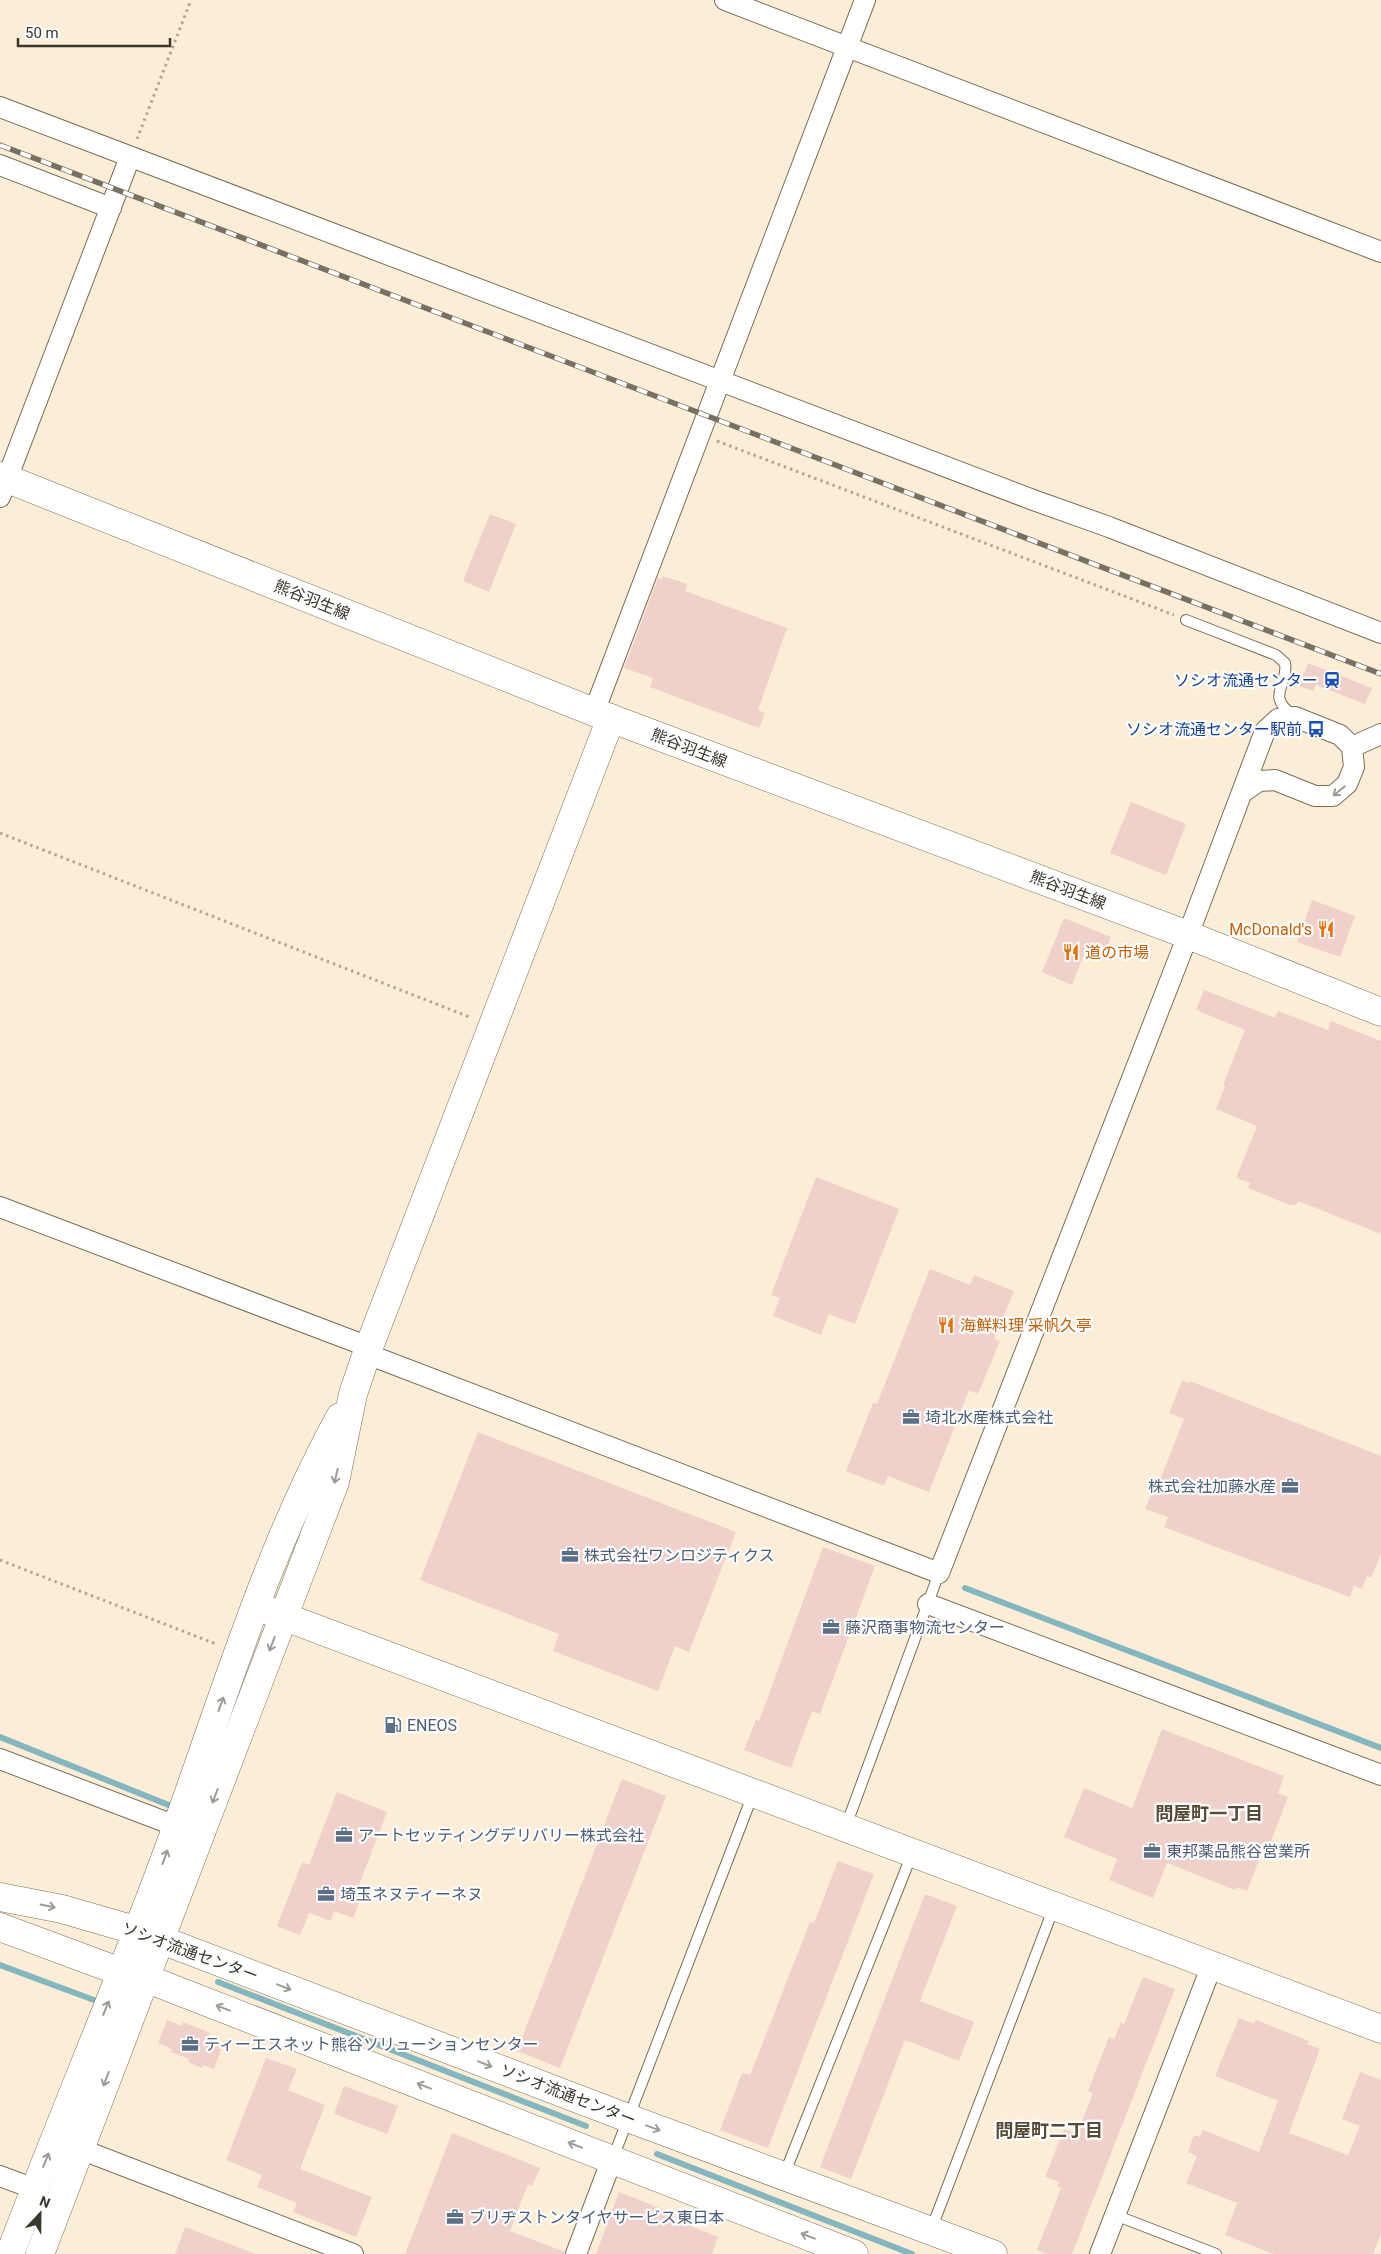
<svg xmlns="http://www.w3.org/2000/svg" width="1381" height="2254" viewBox="0 0 1381 2254" font-family="Roboto,'Noto Sans JP',sans-serif">
<rect width="100%" height="100%" fill="#fceed6"/>
<g fill="none" stroke-linecap="round" stroke-linejoin="round">
<g stroke="#83b6bf" stroke-width="6">
<polyline points="965,1588 1381,1748"/>
<polyline points="0,1737 171,1806"/>
<polyline points="0,1965 102,2003"/>
<polyline points="218,1982 586,2126"/>
<polyline points="657,2154 912,2254"/>
</g>
</g>
<g fill="#efd0cb">
<polygon points="490,514 516,524 489,592 463,581"/>
<polygon points="663,576 687,584 685,591 787,628 758,710 765,713 759,728 650,687 653,678 624,668 658,578 662,579"/>
<polygon points="1308,663 1372,688 1365,704 1316,685 1313,691 1299,686"/>
<polygon points="1131,802 1186,824 1166,875 1110,853"/>
<polygon points="1312,900 1355,916 1340,957 1297,942"/>
<polygon points="1064,918 1111,937 1106,951 1088,944 1072,985 1042,972"/>
<polygon points="1204,990 1275,1018 1278,1011 1328,1030 1331,1021 1381,1041 1381,1234 1298,1201 1296,1205 1293,1204 1292,1206 1248,1188 1250,1183 1236,1178 1257,1126 1216,1109 1225,1086 1223,1085 1245,1030 1196,1010"/>
<polygon points="816,1177 899,1209 855,1324 829,1314 821,1335 773,1316 780,1298 771,1295"/>
<polygon points="930,1269 970,1285 974,1275 1014,1291 994,1339 1000,1341 978,1394 969,1390 929,1492 888,1476 884,1486 846,1471 873,1403 877,1404"/>
<polygon points="1182,1380 1189,1383 1190,1381 1381,1456 1381,1553 1371,1578 1367,1576 1362,1589 1354,1586 1350,1597 1216,1547 1164,1527 1168,1517 1145,1509 1158,1477 1161,1477 1184,1419 1169,1413"/>
<polygon points="478,1432 736,1532 689,1652 675,1646 658,1691 553,1651 559,1634 420,1580"/>
<polygon points="823,1547 875,1566 820,1714 812,1711 791,1768 744,1750 756,1720 759,1721"/>
<polygon points="1162,1729 1284,1776 1278,1793 1288,1797 1267,1852 1263,1850 1247,1891 1237,1887 1235,1890 1167,1863 1153,1898 1109,1880 1117,1859 1064,1837 1084,1788 1132,1808"/>
<polygon points="622,1779 666,1796 560,2068 517,2051"/>
<polygon points="337,1792 387,1812 359,1885 365,1887 353,1918 334,1911 331,1921 309,1913 300,1935 277,1926 302,1862 309,1865"/>
<polygon points="838,1861 874,1874 768,2148 720,2130 742,2073 750,2075 810,1922 814,1923"/>
<polygon points="925,1894 957,1906 920,2001 974,2022 959,2061 905,2040 851,2179 820,2167"/>
<polygon points="1143,1977 1175,1989 1072,2254 1047,2254 1037,2250 1061,2188 1057,2187 1059,2182 1045,2177 1064,2129 1077,2134 1093,2093 1088,2091 1109,2037 1114,2039 1121,2022 1124,2024"/>
<polygon points="1239,2018 1254,2024 1256,2020 1309,2041 1307,2044 1320,2049 1289,2133 1348,2155 1360,2126 1342,2119 1360,2072 1381,2080 1381,2234 1373,2254 1274,2254 1225,2235 1237,2203 1186,2183 1197,2156 1188,2152 1194,2135 1200,2137 1203,2130 1259,2152 1278,2101 1215,2076"/>
<polygon points="167,2020 182,2026 183,2022 210,2033 208,2039 223,2045 214,2069 203,2065 202,2068 188,2062 189,2059 171,2052 172,2049 158,2043"/>
<polygon points="266,2058 297,2069 288,2090 325,2105 300,2169 372,2197 356,2237 293,2212 297,2203 257,2187 262,2175 226,2160"/>
<polygon points="344,2086 398,2106 387,2134 334,2114"/>
<polygon points="452,2133 540,2168 532,2186 528,2184 510,2231 565,2252 564,2254 405,2254"/>
<polygon points="619,2192 673,2213 671,2218 718,2237 712,2254 596,2254"/>
<polygon points="185,2227 253,2253 253,2254 175,2254"/>
</g>
<g fill="none" stroke-linecap="round" stroke-linejoin="round">
<g stroke="#7a6e58" stroke-width="12">
<g id="lane">
<path d="M1186,620L1276,655L1285,663C1289,685 1265,696 1293,715"/>
<polyline points="846,1826 939,1573"/>
<polyline points="613,2158 753,1794"/>
<polyline points="784,2175 912,1854"/>
<polyline points="1115,2215 1216,2254"/>
<polyline points="931,2230 1054,1907"/>
</g>
</g>
<g stroke="#7a6e58" stroke-width="22">
<g id="street">
<polyline points="725,0 1381,252"/>
<polyline points="0,107 1036,501 1109,527 1381,633"/>
<polyline points="0,165 111,208"/>
<polyline points="0,497 130,157"/>
<polyline points="594,712 865,0"/>
<polyline points="1352,747 1381,734"/>
<polyline points="0,1207 369,1347"/>
<polyline points="367,1354 939,1573 1188,935 1265,731 1278,719 1295,717 1340,735 1352,747 1354,767 1347,784 1333,796 1315,796 1275,780 1259,781 1243,792"/>
<polyline points="928,1604 1381,1775"/>
<polyline points="0,1759 176,1826"/>
<polyline points="80,2149 353,2254"/>
<polyline points="0,2176 35,2189"/>
<polyline points="576,2254 612,2159"/>
<polyline points="1100,2254 1212,1965"/>
</g>
</g>
<g stroke="#7a6e58" stroke-width="29">
<g id="secondary">
<polyline points="0,476 594,712 1188,935 1381,1012"/>
<polyline points="256,1606 1381,2029"/>
<polyline points="0,1897 62,1909 138,1931 628,2118 993,2254"/>
<polyline points="0,1927 121,1972 145,1978 854,2254"/>
<path d="M10,2254C63,2114 122,1977 173,1837C224,1697 268,1548 340,1417"/>
<polyline points="40,2254 335,1482 353,1394 369,1347 611,718"/>
</g>
</g>
<g stroke="#b0a693" stroke-width="3" stroke-dasharray="2.5 4" stroke-linecap="butt">
<polyline points="137,139 191,0"/>
<polyline points="717,441 1174,615"/>
<polyline points="0,833 472,1018"/>
<polyline points="0,1560 216,1644"/>
</g>
<use href="#lane" stroke="#fff" stroke-width="10"/>
<use href="#street" stroke="#fff" stroke-width="20"/>
<use href="#secondary" stroke="#fff" stroke-width="28"/>
<g stroke="#787062" stroke-width="5.5">
<polyline id="rail" points="0,145 1381,674"/>
</g>
<use href="#rail" stroke="#fdfdfd" stroke-width="4" stroke-dasharray="11" stroke-linecap="butt"/>
</g>
<defs><path id="oneway-shaft" d="M-6 0H5M1.5-3L5.5 0L1.5 3" fill="none" stroke-width="1.6" stroke-linecap="round" stroke-linejoin="round" transform="scale(1.25)"/></defs>
<g stroke="#9e9b96">
<use href="#oneway-shaft" transform="translate(1339 791) rotate(141)"/>
<use href="#oneway-shaft" transform="translate(336 1476) rotate(103)"/>
<use href="#oneway-shaft" transform="translate(272 1644) rotate(111)"/>
<use href="#oneway-shaft" transform="translate(221 1704) rotate(-70)"/>
<use href="#oneway-shaft" transform="translate(215 1796) rotate(111)"/>
<use href="#oneway-shaft" transform="translate(165 1857) rotate(-70)"/>
<use href="#oneway-shaft" transform="translate(48 1906) rotate(11)"/>
<use href="#oneway-shaft" transform="translate(284 1987) rotate(21)"/>
<use href="#oneway-shaft" transform="translate(106 2008) rotate(-68)"/>
<use href="#oneway-shaft" transform="translate(223 2008) rotate(-159)"/>
<use href="#oneway-shaft" transform="translate(485 2064) rotate(21)"/>
<use href="#oneway-shaft" transform="translate(106 2079) rotate(111)"/>
<use href="#oneway-shaft" transform="translate(424 2086) rotate(-159)"/>
<use href="#oneway-shaft" transform="translate(653 2128) rotate(20)"/>
<use href="#oneway-shaft" transform="translate(575 2145) rotate(-159)"/>
<use href="#oneway-shaft" transform="translate(46 2160) rotate(-68)"/>
<use href="#oneway-shaft" transform="translate(808 2236) rotate(-159)"/>
</g>
<defs>
<g id="station-bare" transform="scale(1.35)"><path d="M-3-6H3Q5-6 5-4V2Q5 4 3 4L4.5 6H3L1.5 4h-3L-3 6H-4.5L-3 4Q-5 4-5 2V-4Q-5-6-3-6ZM-3.5-4v3h7v-3ZM-3.5 1v1.5H-2V1ZM2 1v1.5H3.5V1Z" fill="#1a4fb4" stroke="#fdfdfd" stroke-width="2.5" paint-order="stroke"/></g>
<g id="bus-bare" transform="scale(1.35)"><path d="M-5-6H5V4H4V6H2V4H-2V6H-4V4H-5ZM-3.5-4V0h7V-4ZM-3.5 1.2v1.5H-2V1.2ZM2 1.2v1.5H3.5V1.2Z" fill="#1a4fb4" stroke="#fdfdfd" stroke-width="2.5" paint-order="stroke"/></g>
<g id="restaurant-bare" transform="scale(1.35)"><path d="M-5-6h1v4h1v-4h1v4h1v-4h1v5L-1.5 .5V6h-2V.5L-5-1ZM5-6V6H3V1.5H1.5Q1.5-4 5-6Z" fill="#e8710a" stroke="#fdfdfd" stroke-width="2.5" paint-order="stroke"/></g>
<g id="office-bare" transform="scale(1.35)"><path d="M-6-3h4V-5.5h4V-3h4V5H-6ZM-1-4.5V-3h2v-1.5ZM-6 0V1H6V0Z" fill="#5c6f8a" stroke="#fdfdfd" stroke-width="2.5" paint-order="stroke"/></g>
<g id="fuel-bare" transform="scale(1.35)"><path d="M-5.5-6h7V0h2V4h1.3V-2.5L3-4.5l.8-.8L6-3V5H2.5V1h-1V6h-7ZM-4.2-4.7v3.2H.2V-4.7Z" fill="#5c6f8a" stroke="#fdfdfd" stroke-width="2.5" paint-order="stroke"/></g>
</defs>
<g fill-rule="evenodd">
<use href="#station-bare" x="1332" y="680"/>
<use href="#bus-bare" x="1316" y="729"/>
<use href="#restaurant-bare" x="1326" y="929"/>
<use href="#restaurant-bare" x="1071" y="952"/>
<use href="#restaurant-bare" x="946" y="1325"/>
<use href="#office-bare" x="911" y="1417"/>
<use href="#office-bare" x="1290" y="1486"/>
<use href="#office-bare" x="570" y="1555"/>
<use href="#office-bare" x="831" y="1627"/>
<use href="#fuel-bare" x="393" y="1725"/>
<use href="#office-bare" x="344" y="1835"/>
<use href="#office-bare" x="1152" y="1851"/>
<use href="#office-bare" x="326" y="1894"/>
<use href="#office-bare" x="190" y="2044"/>
<use href="#office-bare" x="455" y="2217"/>
</g>
<g text-anchor="middle" dominant-baseline="central" stroke-width="4.5" stroke-linejoin="round" paint-order="stroke">
<g font-size="16" fill="#3c372d" stroke="#fdfdfd">
<text transform="translate(312 600) rotate(22)">熊谷羽生線</text>
<text transform="translate(689 748) rotate(21)">熊谷羽生線</text>
<text transform="translate(1068 890) rotate(21)">熊谷羽生線</text>
<text transform="translate(190 1952) rotate(20)">ソシオ流通センター</text>
<text transform="translate(568 2095) rotate(21)">ソシオ流通センター</text>
</g>
<g font-size="16" fill="#164399" stroke="#fdfdfd" text-anchor="end">
<text x="1318" y="680">ソシオ流通センター</text>
<text x="1302" y="729">ソシオ流通センター駅前</text>
</g>
<g font-size="16" fill="#c56008" stroke="#fdfdfd" text-anchor="start">
<text x="1312" y="929" text-anchor="end">McDonald's</text>
<text x="1085" y="952">道の市場</text>
<text x="960" y="1325">海鮮料理 采帆久亭</text>
</g>
<g font-size="16" fill="#4e5e75" stroke="#fdfdfd" text-anchor="start">
<text x="925" y="1417">埼北水産株式会社</text>
<text x="1276" y="1486" text-anchor="end">株式会社加藤水産</text>
<text x="584" y="1555">株式会社ワンロジティクス</text>
<text x="845" y="1627">藤沢商事物流センター</text>
<text x="407" y="1725">ENEOS</text>
<text x="358" y="1835">アートセッティングデリバリー株式会社</text>
<text x="1166" y="1851">東邦薬品熊谷営業所</text>
<text x="340" y="1894">埼玉ネヌティーネヌ</text>
<text x="204" y="2044">ティーエスネット熊谷ソリューションセンター</text>
<text x="469" y="2217">ブリヂストンタイヤサービス東日本</text>
</g>
<g font-size="18" font-weight="bold" fill="#574b37" stroke="#fdfdfd">
<text x="1209" y="1813">問屋町一丁目</text>
<text x="1049" y="2130">問屋町二丁目</text>
</g>
</g>
<g transform="translate(40 2214) rotate(22)" stroke="#fdfdfd" stroke-width="4" paint-order="stroke">
<path d="M0-4L9 19L0 12L-9 19Z" fill="#3c372d"/>
<text y="-8" font-size="14" font-weight="bold" text-anchor="middle" fill="#3c372d">N</text>
</g>
<path d="M18 38v8h152v-8" fill="none" stroke="#3c372d" stroke-width="2.5"/>
<text x="25" y="38" font-size="15" fill="#3c372d" stroke="#fdfdfd" stroke-width="4" paint-order="stroke">50 m</text>
</svg>
